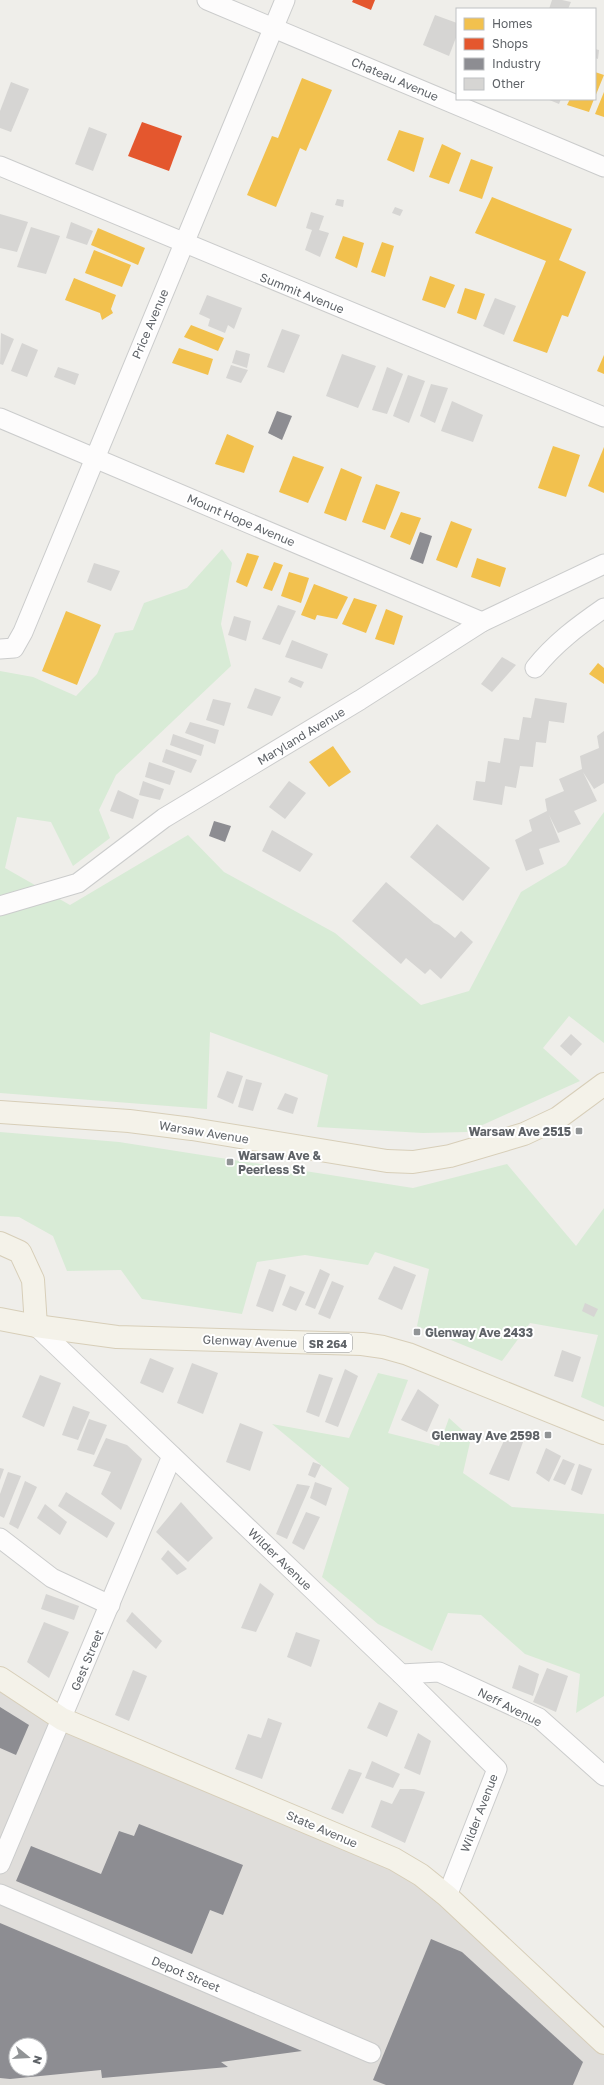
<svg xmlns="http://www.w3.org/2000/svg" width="604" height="2085" viewBox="0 0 604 2085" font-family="'Golos Text',sans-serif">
<rect width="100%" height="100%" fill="#efeeea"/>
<path fill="#dfddda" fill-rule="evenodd" d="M0,1678L62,1719L394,1859L604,2043V2085H0ZM16,2045H40V2069H16Z"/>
<g fill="#d8ebd6">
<polygon points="222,549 232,563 221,624 231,666 116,775 99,810 110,838 73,866 51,822 17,817 5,868 70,905 188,835 224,872 335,933 421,1005 469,991 521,892 566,865 604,812 604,1043 569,1016 543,1048 580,1081 467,1132 423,1133 317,1127 328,1075 210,1032 207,1109 0,1093 0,671 33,677 76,696 97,674 115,633 133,630 144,603 187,588"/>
<polygon points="0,1132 119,1142 413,1188 507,1164 576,1246 604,1208 604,1407 581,1397 598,1335 530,1323 502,1361 417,1326 429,1269 375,1252 368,1265 305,1255 257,1262 242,1314 142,1299 121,1270 67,1271 53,1236 19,1217 0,1216"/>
<polygon points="378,1373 408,1380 388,1433 439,1446 449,1418 471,1438 463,1473 512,1507 604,1514 604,1696 576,1713 580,1674 525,1654 481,1615 448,1613 432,1651 378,1624 322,1577 349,1488 272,1424 349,1438"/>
</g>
<g fill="#f2c14e">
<polygon points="595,72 604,75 595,97"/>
<polygon points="302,78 332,90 306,151 300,148 276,207 247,195 272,136 278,138"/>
<polygon points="604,92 604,117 595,114"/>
<polygon points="570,99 594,99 589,112 567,105"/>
<polygon points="399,130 424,138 414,172 387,160"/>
<polygon points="442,144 461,153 449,184 429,177"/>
<polygon points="471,159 493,167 482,199 459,191"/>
<polygon points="492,197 572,229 559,260 586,272 568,317 562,315 547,353 513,341 546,261 475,233"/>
<polygon points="98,228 145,248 138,265 91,245"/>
<polygon points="343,236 364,243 357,268 335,258"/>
<polygon points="382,242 394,246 385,277 371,272"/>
<polygon points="94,250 131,265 122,287 85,273"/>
<polygon points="430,276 455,285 445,308 422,300"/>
<polygon points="74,278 116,295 111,309 113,313 102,320 100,313 65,300"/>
<polygon points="465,288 485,294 476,320 457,313"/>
<polygon points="191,325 224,338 218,351 184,337"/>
<polygon points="179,348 213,359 208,375 172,363"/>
<polygon points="604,355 604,374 597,371"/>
<polygon points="227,434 254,446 244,473 215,464"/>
<polygon points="553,446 580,455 566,497 538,488"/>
<polygon points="604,447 604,493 588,486"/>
<polygon points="293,456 324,467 308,503 279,492"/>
<polygon points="341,468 362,477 346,521 324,513"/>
<polygon points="376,484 400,492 385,530 362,522"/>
<polygon points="401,512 421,518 410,545 390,537"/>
<polygon points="451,521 472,529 457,568 436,560"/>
<polygon points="247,553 259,556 247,587 236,582"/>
<polygon points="477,558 506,568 500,587 471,577"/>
<polygon points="274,562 283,565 272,591 263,588"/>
<polygon points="289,572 309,578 301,603 281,596"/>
<polygon points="314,584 348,597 337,619 317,615 315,620 301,615"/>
<polygon points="354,598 377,605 366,633 342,624"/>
<polygon points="386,609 403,616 394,645 375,639"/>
<polygon points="66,611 101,625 77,685 42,671"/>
<polygon points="598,663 604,668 604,684 589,674"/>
<polygon points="333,746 351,772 329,787 309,762"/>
</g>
<g fill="#e4572e">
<polygon points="353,0 375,0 371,10 352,2"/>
<polygon points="142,122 182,136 169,171 128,156"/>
</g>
<g fill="#8d8d92" fill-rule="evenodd">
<polygon points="277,411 292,416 282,440 268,433"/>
<polygon points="420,532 432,536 423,564 410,559"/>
<polygon points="214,821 231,826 225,842 209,836"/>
<polygon points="0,1707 29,1725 16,1755 0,1748"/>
<polygon points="139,1824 243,1865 223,1915 210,1910 192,1954 16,1881 31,1846 101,1874 119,1831 134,1836"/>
<path d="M0,1923L302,2051L221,2062L228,2067L102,2078L101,2070L10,2079L0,2078ZM16,2045H40V2069H16Z"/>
<polygon points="431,1939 462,1952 583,2062 573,2085 386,2085 373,2080"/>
</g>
<g fill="#d6d5d3">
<polygon points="552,0 562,0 571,2 568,9 549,9"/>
<polygon points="435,15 457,23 457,35 449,56 423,45"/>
<polygon points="595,49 599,50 598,59 595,58"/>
<polygon points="11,82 29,89 11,132 0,128 0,111"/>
<polygon points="547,99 561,99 559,104"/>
<polygon points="89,127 107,134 93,171 75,164"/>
<polygon points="337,199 344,200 343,207 335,205"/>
<polygon points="395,207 403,210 400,216 392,213"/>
<polygon points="311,212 324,216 319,230 329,233 320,257 305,250 312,230 306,228"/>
<polygon points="0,214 28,222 17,252 0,248"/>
<polygon points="71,222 93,231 87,245 66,238"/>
<polygon points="31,227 60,236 46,274 17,267"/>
<polygon points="207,295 242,308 234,329 228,325 225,333 208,326 210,319 199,314"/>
<polygon points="495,298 516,306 504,335 483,326"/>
<polygon points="282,329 300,335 284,373 267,367"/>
<polygon points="1,333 14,339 3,365 0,364"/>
<polygon points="22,343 38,350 27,377 11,371"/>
<polygon points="236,350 250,354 247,368 232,363"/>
<polygon points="342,354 376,366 358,408 326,396"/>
<polygon points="231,365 248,370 241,383 226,378"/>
<polygon points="58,367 79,374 75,385 54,377"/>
<polygon points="387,367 403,374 387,414 372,410"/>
<polygon points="408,375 425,381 409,423 393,416"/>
<polygon points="431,384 448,388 435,423 420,416"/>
<polygon points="452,401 483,415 473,442 441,431"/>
<polygon points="94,563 120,571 111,591 87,582"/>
<polygon points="278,605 296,611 280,645 262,639"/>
<polygon points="234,616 251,621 246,641 228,635"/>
<polygon points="292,640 328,654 322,669 285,657"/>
<polygon points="502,657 516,665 492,692 481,684"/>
<polygon points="291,677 304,682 301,688 288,682"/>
<polygon points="255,688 281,697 272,716 247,708"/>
<polygon points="535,698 567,703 564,723 549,721 546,743 536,742 533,767 520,766 516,788 505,786 502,805 473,800 476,781 485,782 488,761 500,763 504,738 519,740 523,717 531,718"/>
<polygon points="213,699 231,703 224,726 206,720"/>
<polygon points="190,722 219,730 215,744 185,733"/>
<polygon points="604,731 604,783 594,789 583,772 597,801 574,811 581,824 558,833 549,815 560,842 539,849 544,864 526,871 515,840 532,831 529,820 547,811 545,799 564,791 559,779 582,769 580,756 599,748 597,736"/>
<polygon points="173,734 204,745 201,756 170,745"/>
<polygon points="166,749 197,760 191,773 162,762"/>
<polygon points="149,762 175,771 170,785 145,777"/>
<polygon points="143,781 164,789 160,800 139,795"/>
<polygon points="289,781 306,793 285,819 269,807"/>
<polygon points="118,790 139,800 133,819 110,811"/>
<polygon points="437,824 490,868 463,901 410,857"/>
<polygon points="272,830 313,854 300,872 262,851"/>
<polygon points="386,882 434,923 439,925 455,938 461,931 473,942 441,979 430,969 425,974 406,958 401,964 352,921"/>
<polygon points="571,1034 582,1044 571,1056 560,1046"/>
<polygon points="227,1071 243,1076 233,1104 217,1097"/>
<polygon points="246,1079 262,1083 253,1111 238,1107"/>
<polygon points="285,1093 298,1098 293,1114 277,1109"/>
<polygon points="394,1266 416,1275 402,1310 378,1299"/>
<polygon points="269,1269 286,1275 273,1312 256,1306"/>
<polygon points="320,1269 330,1274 315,1309 305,1305"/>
<polygon points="332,1281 344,1286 330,1319 318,1314"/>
<polygon points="290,1286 305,1292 296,1311 282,1305"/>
<polygon points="585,1303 598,1309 594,1317 582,1311"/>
<polygon points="562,1350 581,1357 573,1382 554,1376"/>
<polygon points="150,1358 174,1368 163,1393 140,1383"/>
<polygon points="192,1363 218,1373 203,1414 177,1403"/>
<polygon points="345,1369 358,1376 338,1427 325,1422"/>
<polygon points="319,1374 333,1378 319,1417 306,1412"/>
<polygon points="40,1375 61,1383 44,1427 22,1417"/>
<polygon points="418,1389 439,1405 427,1432 401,1420"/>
<polygon points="73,1406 90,1412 78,1440 62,1435"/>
<polygon points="89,1419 107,1425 94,1455 77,1450"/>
<polygon points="240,1423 263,1432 250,1471 226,1462"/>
<polygon points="506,1436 523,1442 509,1481 489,1474"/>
<polygon points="106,1438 127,1445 142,1459 121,1510 101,1494 111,1472 93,1466"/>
<polygon points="546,1448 561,1456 549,1482 536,1473"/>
<polygon points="563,1459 575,1464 565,1485 553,1480"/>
<polygon points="313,1462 321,1465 315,1478 308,1475"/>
<polygon points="579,1464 592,1469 582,1495 571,1490"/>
<polygon points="0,1468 4,1469 0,1480"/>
<polygon points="8,1472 21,1476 4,1518 0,1516 0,1494"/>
<polygon points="25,1481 37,1487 18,1529 9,1524"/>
<polygon points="315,1482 332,1488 326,1506 310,1498"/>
<polygon points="297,1484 310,1486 287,1539 276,1534"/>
<polygon points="66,1492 115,1523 107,1538 58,1506"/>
<polygon points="181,1502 213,1538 188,1562 156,1532"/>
<polygon points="45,1504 67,1522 60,1535 37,1518"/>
<polygon points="306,1512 320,1517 304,1550 292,1543"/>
<polygon points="168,1550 187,1569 177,1575 161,1559"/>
<polygon points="260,1583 274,1594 256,1632 241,1628"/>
<polygon points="46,1594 79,1606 74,1620 41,1609"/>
<polygon points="132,1612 162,1641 156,1649 126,1621"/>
<polygon points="44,1622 69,1632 49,1678 27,1662"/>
<polygon points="296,1632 320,1640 311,1667 287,1657"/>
<polygon points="519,1665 539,1674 533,1696 512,1688"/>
<polygon points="547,1668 568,1676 556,1712 533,1702"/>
<polygon points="133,1670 147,1676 129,1721 115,1715"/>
<polygon points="379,1702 398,1711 387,1737 367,1728"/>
<polygon points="268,1718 282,1723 262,1779 235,1769 248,1734 261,1738"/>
<polygon points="418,1733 431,1741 420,1775 404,1768"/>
<polygon points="372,1761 400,1774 393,1788 365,1778"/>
<polygon points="349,1769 362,1773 343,1814 331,1809"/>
<polygon points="400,1789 414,1789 425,1792 405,1843 371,1827 381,1800 392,1804"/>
</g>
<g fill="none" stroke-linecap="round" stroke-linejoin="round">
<g stroke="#cbcccc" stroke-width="21">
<g id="minor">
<polyline points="207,0 604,167"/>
<polyline points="0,166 604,417"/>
<polyline points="0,418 482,622"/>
<polyline points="0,649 14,648 23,632 285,0"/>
<path d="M535,668C555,643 578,626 604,608"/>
<polyline points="0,906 78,883 164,818 360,700 482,622 604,564"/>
<polyline points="36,1326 401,1674 497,1769 447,1896"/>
<polyline points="0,1538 52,1578 110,1605"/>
<polyline points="401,1674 439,1672 539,1718 604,1776"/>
<polyline points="0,1864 172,1456"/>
<polyline points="0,1894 371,2053"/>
</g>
</g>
<g stroke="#d7ceb8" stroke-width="24">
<g id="major">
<polyline points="0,1112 129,1121 192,1129 387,1161 413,1162 450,1156 524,1134 558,1118 604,1084"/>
<polyline points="0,1243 20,1252 33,1280 36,1326"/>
<polyline points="0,1319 36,1326 117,1337 362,1344 383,1347 408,1354 604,1433"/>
<polyline points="0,1678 62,1719 394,1859 421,1875 447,1896 604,2043"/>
</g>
</g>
<use href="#minor" stroke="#fdfcfc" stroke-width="19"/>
<use href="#major" stroke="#f4f2e9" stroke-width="22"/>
</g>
<g fill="#919496" stroke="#fff" stroke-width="1.5">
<rect x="575" y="1127" width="8" height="8" rx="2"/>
<rect x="226" y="1158" width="8" height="8" rx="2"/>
<rect x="413" y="1328" width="8" height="8" rx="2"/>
<rect x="544" y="1431" width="8" height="8" rx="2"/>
</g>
<g text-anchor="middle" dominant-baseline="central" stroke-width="4" stroke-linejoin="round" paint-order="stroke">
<rect fill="#fff" stroke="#8f9295" stroke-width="1" x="304" y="1334" width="48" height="18" rx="3"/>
<g font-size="11" font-weight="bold" fill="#5f6368">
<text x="328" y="1343">SR 264</text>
</g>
<g font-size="12" fill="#5f6368" stroke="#fff">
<text transform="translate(395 79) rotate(23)">Chateau Avenue</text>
<text transform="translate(302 293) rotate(22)">Summit Avenue</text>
<text transform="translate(150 324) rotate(-67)">Price Avenue</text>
<text transform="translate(241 520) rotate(23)">Mount Hope Avenue</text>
<text transform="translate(301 736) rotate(-31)">Maryland Avenue</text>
<text transform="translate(204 1132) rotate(9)">Warsaw Avenue</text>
<text transform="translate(250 1341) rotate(2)">Glenway Avenue</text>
<text transform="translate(280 1559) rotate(44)">Wilder Avenue</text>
<text transform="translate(87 1660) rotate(-67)">Gest Street</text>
<text transform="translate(510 1707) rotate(27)">Neff Avenue</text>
<text transform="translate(479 1813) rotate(-69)">Wilder Avenue</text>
<text transform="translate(322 1829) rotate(23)">State Avenue</text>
<text transform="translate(186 1974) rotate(23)">Depot Street</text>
</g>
<g font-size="12" font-weight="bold" fill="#5f6368" stroke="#fff" text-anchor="end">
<text x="571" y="1131">Warsaw Ave 2515</text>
<text x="238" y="1155" text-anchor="start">Warsaw Ave &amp;<tspan x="238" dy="14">Peerless St</tspan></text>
<text x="425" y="1332" text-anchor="start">Glenway Ave 2433</text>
<text x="540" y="1435">Glenway Ave 2598</text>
</g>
</g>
<rect x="456" y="8" width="140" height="92" fill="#ffffff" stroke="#bfc1c3"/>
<rect x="464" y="18" width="20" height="12" fill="#f2c14e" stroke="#bfc1c3"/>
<text x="492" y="28" font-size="12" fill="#5f6368">Homes</text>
<rect x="464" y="38" width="20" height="12" fill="#e4572e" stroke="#bfc1c3"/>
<text x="492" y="48" font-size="12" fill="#5f6368">Shops</text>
<rect x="464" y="58" width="20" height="12" fill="#8d8d92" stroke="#bfc1c3"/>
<text x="492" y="68" font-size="12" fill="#5f6368">Industry</text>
<rect x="464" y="78" width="20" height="12" fill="#d6d5d3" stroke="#bfc1c3"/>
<text x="492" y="88" font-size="12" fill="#5f6368">Other</text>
<g transform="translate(28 2057) rotate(108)"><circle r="19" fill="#ffffff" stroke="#bfc1c3"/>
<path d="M0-3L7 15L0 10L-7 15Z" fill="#919496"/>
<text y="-6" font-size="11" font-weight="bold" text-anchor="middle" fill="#5f6368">N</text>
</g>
</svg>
